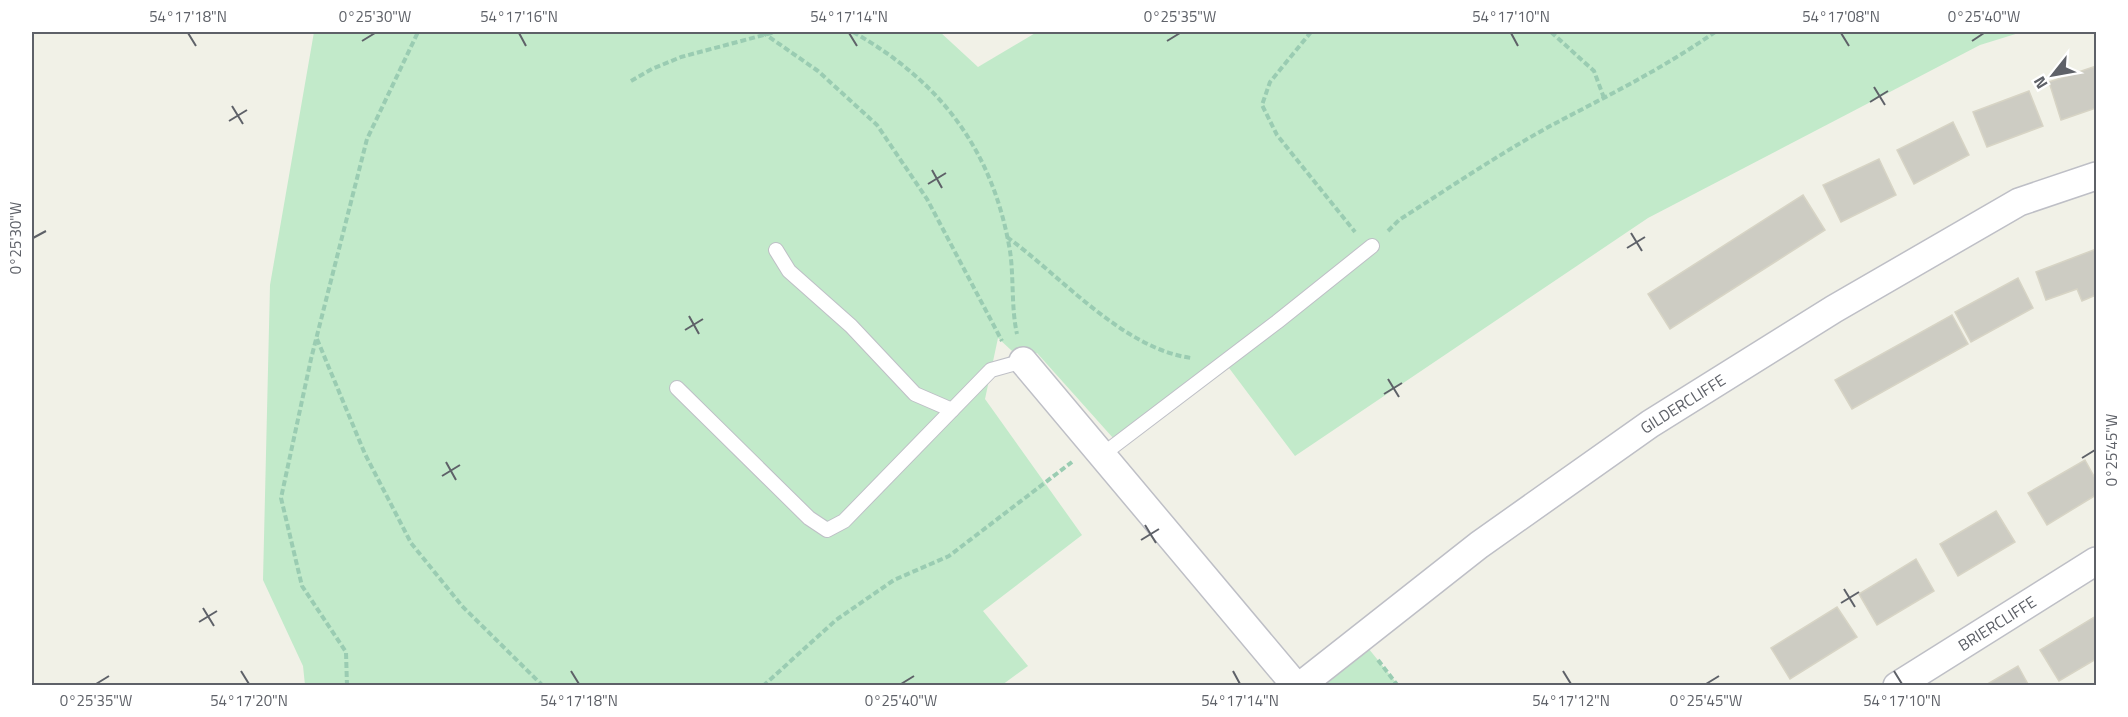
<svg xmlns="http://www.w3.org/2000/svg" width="2128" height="717" viewBox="0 0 2128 717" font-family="'Titillium Web',sans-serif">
<rect width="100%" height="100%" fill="#f1f1e7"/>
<g fill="#c2eaca">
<polygon points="314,32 940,32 978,67 1037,32 2022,32 1980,45 1648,218 1295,456 1229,368 1122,448 1037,353 1023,361 998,338 985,399 1082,535 983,611 1028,666 1002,685 305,685 303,666 263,580 270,285"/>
<polygon points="1360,638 1398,685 1300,686"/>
</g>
<g fill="#cdccc3" stroke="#d7d4c5" stroke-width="1.5">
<polygon points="2096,66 2096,108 2061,120 2049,82"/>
<polygon points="2029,91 2043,126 1987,147 1973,112"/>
<polygon points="1953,122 1969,155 1914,184 1897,150"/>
<polygon points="1879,159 1896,195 1841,222 1823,185"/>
<polygon points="1803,195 1825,230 1670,329 1648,294"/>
<polygon points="2096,249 2096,295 2082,301 2077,289 2046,300 2036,272"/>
<polygon points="2018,278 2033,308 1971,342 1955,312"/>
<polygon points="1952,315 1968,344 1852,409 1835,380"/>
<polygon points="2085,460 2096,480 2096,495 2047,525 2028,493"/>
<polygon points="1996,511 2015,542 1958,576 1940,544"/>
<polygon points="1916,559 1934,591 1877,625 1859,594"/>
<polygon points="1837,607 1857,637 1790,679 1771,648"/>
<polygon points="2096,616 2096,659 2059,681 2040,650"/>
<polygon points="2018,666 2029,686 1984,686"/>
</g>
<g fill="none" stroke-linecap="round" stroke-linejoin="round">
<g stroke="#bebfc6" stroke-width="16">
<g id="service">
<polyline points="776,250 789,271 851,326 915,394 952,410"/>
<polyline points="677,388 809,518 827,530 844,521 991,370 1023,361"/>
<polyline points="1102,455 1277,322 1372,246"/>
</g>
</g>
<g stroke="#bebfc6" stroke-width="30">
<g id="minor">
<polyline points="1023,361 1296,686"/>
<path id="s1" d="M1300,686L1479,545L1650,424L1834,309L2019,202L2096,176"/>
<path id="s2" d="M1897,686L2096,561"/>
</g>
</g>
<g stroke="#9accb2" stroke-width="4" stroke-dasharray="6 3" stroke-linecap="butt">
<polyline points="762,32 818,71 877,125 927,199 1002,341"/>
<path d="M853,32C940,81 993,150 1010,251C1014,278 1011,307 1017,334"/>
<polyline points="1311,32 1270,82 1262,105 1277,135 1355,232"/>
<polyline points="1551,32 1594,71 1604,98"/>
<polyline points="631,81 652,69 681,57 775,32"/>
<path d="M1388,231L1399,220C1449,188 1499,154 1552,125C1607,96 1664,68 1715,32"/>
<path d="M1007,237C1062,277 1122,348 1191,358"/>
<polyline points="317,339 365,454 411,543 462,606 543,686"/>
<polyline points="1378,660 1398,686"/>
<polyline points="347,686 346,652 302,586 281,498 311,359 367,139 418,32"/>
<polyline points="763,686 836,620 894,580 949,556 1072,462"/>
</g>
<use href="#service" stroke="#fff" stroke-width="14"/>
<use href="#minor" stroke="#fff" stroke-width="27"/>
</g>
<path fill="none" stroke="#5e6168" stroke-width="2" d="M188,33L196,46M519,33L526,46M849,33L857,46M1511,33L1518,46M1841,33L1849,46M362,41L375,33M1167,41L1180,33M1972,41L1984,33M1874,87L1885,105M1870,102L1888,91M232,106L243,124M229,121L247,110M932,170L942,188M928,184L946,173M1631,233L1642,251M33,238L46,231M1627,248L1645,237M689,316L699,334M685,330L703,319M1388,379L1399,397M1384,394L1402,383M2082,458L2095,450M446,462L456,480M442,476L460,465M1145,525L1156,543M1141,540L1159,529M1844,589L1855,607M1841,603L1859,592M203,608L214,626M199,622L217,611M241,671L249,684M571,671L579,684M1233,671L1240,684M1563,671L1571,684M1894,671L1902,684M96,684L109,676M901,684L914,676M1706,684L1719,676"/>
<g text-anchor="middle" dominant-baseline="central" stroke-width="4.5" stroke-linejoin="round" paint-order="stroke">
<g font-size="16" fill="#5e6168" stroke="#fff">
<text stroke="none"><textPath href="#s1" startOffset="476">GILDERCLIFFE</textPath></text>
<text stroke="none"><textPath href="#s2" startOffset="118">BRIERCLIFFE</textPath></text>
</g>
</g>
<rect width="2128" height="717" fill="none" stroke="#ffffff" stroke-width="66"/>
<g transform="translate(2053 75) rotate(239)" stroke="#ffffff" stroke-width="4.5" paint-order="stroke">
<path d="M0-4.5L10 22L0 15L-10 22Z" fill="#5e6168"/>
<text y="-9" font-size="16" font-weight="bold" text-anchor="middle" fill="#5e6168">N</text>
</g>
<rect x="33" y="33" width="2062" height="651" fill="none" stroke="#5e6168" stroke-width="2"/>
<g font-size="15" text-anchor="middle" fill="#5e6168">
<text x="188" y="22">54°17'18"N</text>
<text x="375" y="22">0°25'30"W</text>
<text x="519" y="22">54°17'16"N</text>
<text x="849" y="22">54°17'14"N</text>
<text x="1180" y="22">0°25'35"W</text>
<text x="1511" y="22">54°17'10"N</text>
<text x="1841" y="22">54°17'08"N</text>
<text x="1984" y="22">0°25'40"W</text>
<text transform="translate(16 238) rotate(-90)" y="5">0°25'30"W</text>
<text transform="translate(2112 450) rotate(-90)" y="5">0°25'45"W</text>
<text x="96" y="706">0°25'35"W</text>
<text x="249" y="706">54°17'20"N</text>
<text x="579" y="706">54°17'18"N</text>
<text x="901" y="706">0°25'40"W</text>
<text x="1240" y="706">54°17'14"N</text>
<text x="1571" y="706">54°17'12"N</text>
<text x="1706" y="706">0°25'45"W</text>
<text x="1902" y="706">54°17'10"N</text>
</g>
</svg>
